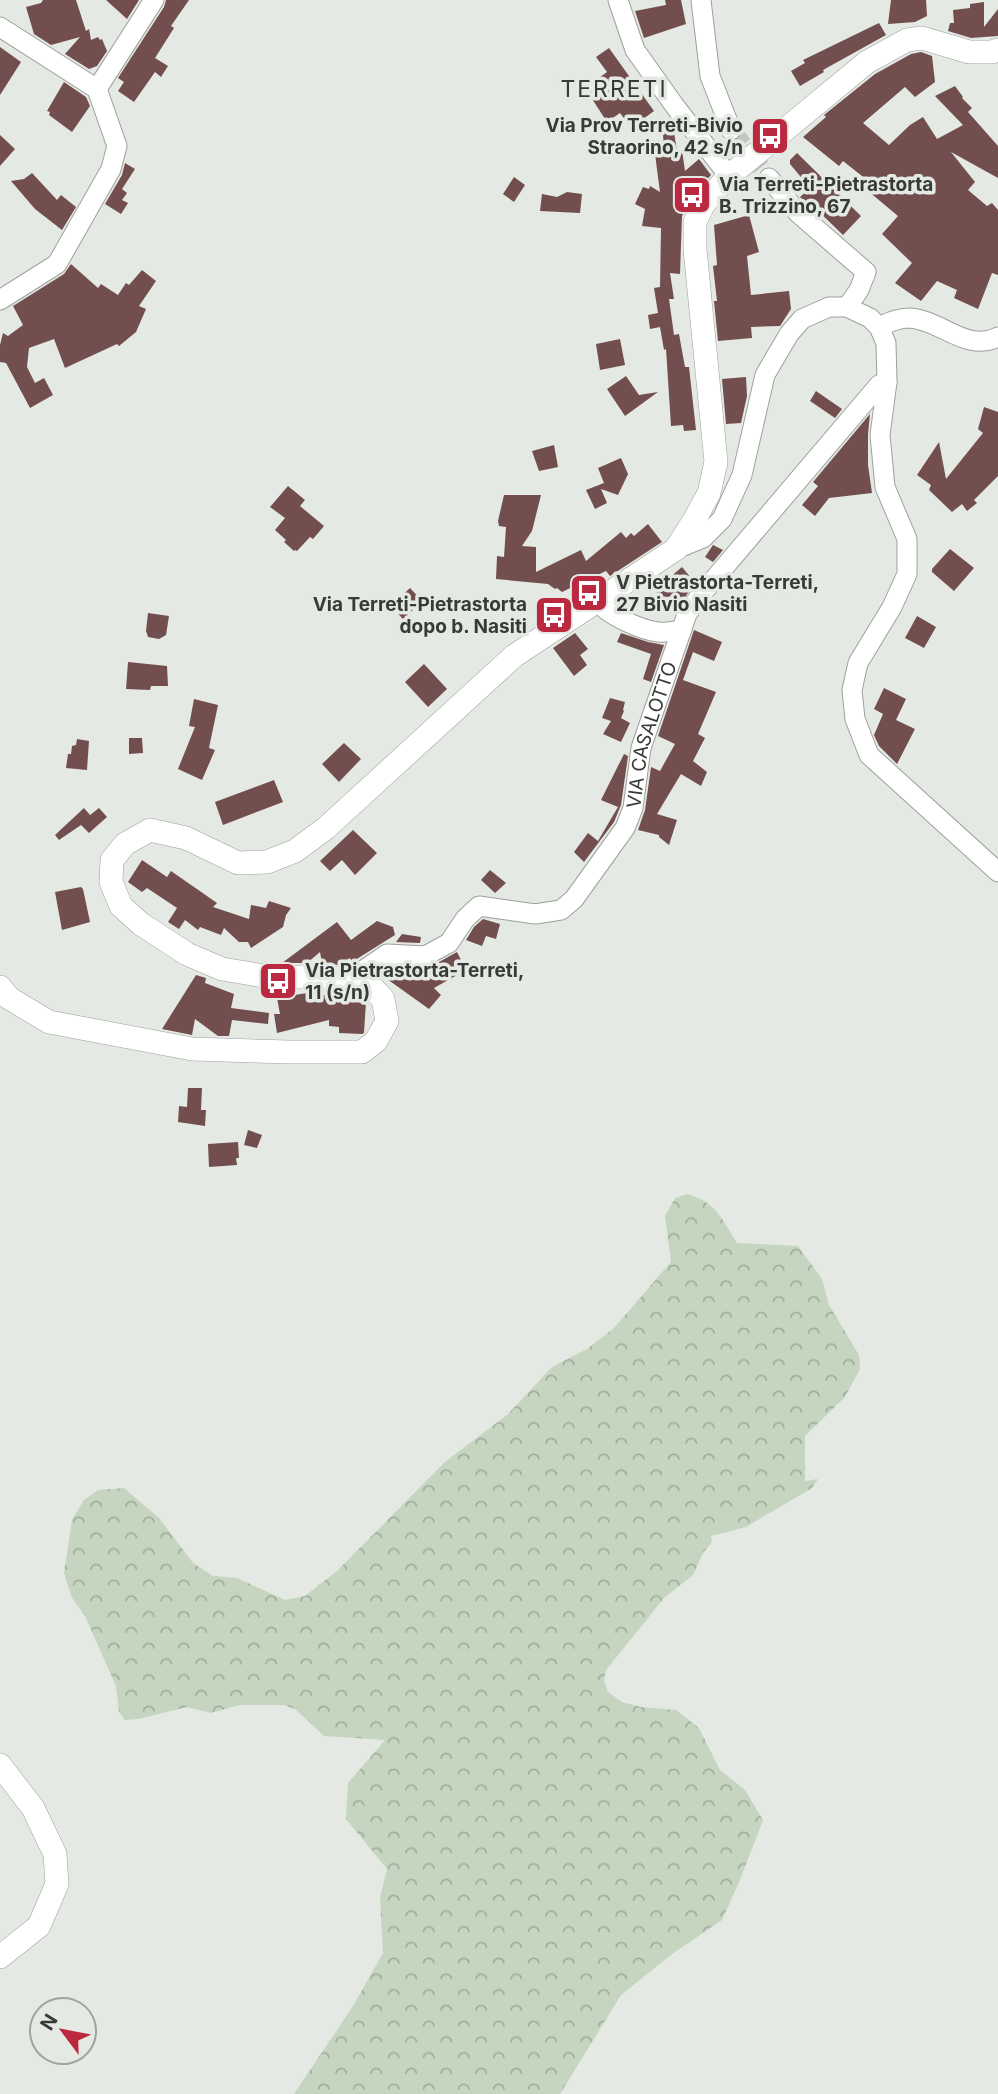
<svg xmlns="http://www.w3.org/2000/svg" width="998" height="2094" viewBox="0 0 998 2094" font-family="Inter,sans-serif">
<defs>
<pattern id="forest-crowns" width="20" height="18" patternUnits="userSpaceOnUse" patternTransform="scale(1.75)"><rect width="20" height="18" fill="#c5d5c0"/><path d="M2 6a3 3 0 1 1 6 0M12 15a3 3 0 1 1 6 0" fill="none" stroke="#a1ae9d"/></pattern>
</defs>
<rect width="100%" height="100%" fill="#e4e9e3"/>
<path fill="url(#forest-crowns)" d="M688,1194C718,1204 721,1218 737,1243L798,1246L822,1279L829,1305L859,1355L860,1369L845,1397L805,1436V1481L818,1479L812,1488L746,1527L711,1536L712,1542L703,1553L693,1575L664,1598L606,1670L604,1681L608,1692L622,1702L641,1707L676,1710L699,1728L720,1770L745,1790L763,1820L740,1880L722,1920L672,1954L621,1995L560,2094H294L353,2006L383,1953L380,1898L387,1869L346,1819L348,1783L385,1740L324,1736L295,1709L284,1705H240L211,1713L187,1707L138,1719L125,1720L119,1712L116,1686L85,1616L72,1598L64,1573L72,1520L84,1500L98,1490L124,1488L159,1518L193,1563L213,1576L237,1578L285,1600L305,1596L337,1571L446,1461L507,1415L552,1367L587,1349L614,1328L671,1262L665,1216L675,1198Z"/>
<g fill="#734e4f">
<polygon points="43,0 76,0 86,31 89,29 91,40 98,37 100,40 102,39 107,51 97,66 89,69 65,54 80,37 51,45 34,34 26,7 41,3"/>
<polygon points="106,0 139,0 127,19"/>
<polygon points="166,0 189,0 171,26 174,28 155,58 168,66 161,77 155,72 134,102 118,91 124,82 118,78 164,7"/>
<polygon points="665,0 681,0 686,24 644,38 635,11 666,5"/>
<polygon points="891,0 926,0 927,16 915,22 888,24"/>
<polygon points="984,2 984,27 998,9 998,36 971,38 948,31 950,23 954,23 953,10 970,8 970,4"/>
<polygon points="879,23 886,35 823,70 824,72 800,86 791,71 805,63 803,60"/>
<polygon points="0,47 21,62 0,95"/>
<polygon points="609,48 654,111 631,128 620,113 607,122 585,88 607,72 596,57"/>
<polygon points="921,52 932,56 935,82 915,97 905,87 863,123 889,145 910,125 923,117 937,139 963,125 935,96 955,86 963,97 962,98 972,108 968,112 998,146 998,178 951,152 975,182 968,190 987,206 992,203 998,210 998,275 992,273 978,309 954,298 957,290 937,281 921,301 895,283 912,263 882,234 898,216 862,186 867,180 843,161 839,166 803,137 826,117 824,115 875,74 911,54"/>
<polygon points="64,82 86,97 90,106 72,132 49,115 50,112 47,111"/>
<polygon points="673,126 677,151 682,150 685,171 699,159 711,175 692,196 682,216 680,274 670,273 674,299 669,299 674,335 679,334 685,367 689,367 696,430 684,431 683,425 671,426 666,349 664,350 660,327 650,329 648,315 658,313 654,288 660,287 661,228 642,226 645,209 635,204 643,187 649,189 650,186 660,192 655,154 665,153 662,127"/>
<polygon points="0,135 15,149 0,166"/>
<polygon points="797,153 861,216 843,235 812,205 809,207 800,197 810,188 790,164 790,160"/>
<polygon points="125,163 135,169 122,189 127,193 122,200 128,203 121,214 105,204 122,175"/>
<polygon points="32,173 57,200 61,195 76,207 62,230 35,209 11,181 24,179"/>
<polygon points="514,177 525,185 514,202 503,194"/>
<polygon points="567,192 582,194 580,213 540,211 542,194 557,197"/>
<polygon points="749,215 759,252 747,256 751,295 789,291 791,309 780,326 751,327 752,338 718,341 714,301 717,301 713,266 717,265 714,225"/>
<polygon points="71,264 98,288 101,284 118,295 126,283 129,285 142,270 156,281 139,306 146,309 136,332 119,346 117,344 65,368 54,339 29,348 27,367 35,383 44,378 53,395 30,408 6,363 0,362 0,345 3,333 8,336 23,325 13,306 64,274"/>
<polygon points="620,339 625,365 600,370 596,344"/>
<polygon points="626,376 639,395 658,392 625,416 607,389"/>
<polygon points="746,377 747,396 741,423 726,424 722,379"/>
<polygon points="816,391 842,409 835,418 810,401"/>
<polygon points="984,407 998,412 998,476 974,500 977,503 967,511 962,504 952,512 929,490 931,485 917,475 939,442 946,479 983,433 978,429"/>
<polygon points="870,414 868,434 868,465 872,493 829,498 815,516 802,505 818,486 813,482"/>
<polygon points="554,445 558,467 539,471 532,451"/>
<polygon points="621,458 628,474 618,495 601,489 607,503 595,509 586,490 604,483 598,468"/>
<polygon points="288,486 305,500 300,506 324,526 313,539 310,537 297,551 295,550 294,551 284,542 286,540 275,530 285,518 270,507"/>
<polygon points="504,495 541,495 532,531 522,546 536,547 536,572 581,550 586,561 621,532 626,538 631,533 634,536 648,524 662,542 610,576 606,571 562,592 557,588 555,589 548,584 496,579 497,556 504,557 506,527 499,526 498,521"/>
<polygon points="713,545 723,550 713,562 705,557"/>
<polygon points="950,549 974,568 954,591 932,572 932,569"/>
<polygon points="682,567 695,583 676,610 671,610 655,590"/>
<polygon points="410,588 422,601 403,619 391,606"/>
<polygon points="148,613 169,616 166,635 159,639 148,637 146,631"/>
<polygon points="917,616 936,627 924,648 905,638"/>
<polygon points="694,630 722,642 714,661 693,652 683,680 716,692 698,734 705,738 693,761 707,772 701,786 681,774 657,814 677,820 669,845 659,837 659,835 638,830 645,810 651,767 660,771 675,744 658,736"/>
<polygon points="575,633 588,649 580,655 587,665 574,676 553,648"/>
<polygon points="621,633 648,642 664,645 651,682 643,679 651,654 617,642"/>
<polygon points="128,662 167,666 168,686 151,686 150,690 126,689"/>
<polygon points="424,664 447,689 428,707 405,682"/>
<polygon points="884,688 906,699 896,720 915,729 897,764 879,746 874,735 883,714 874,709"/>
<polygon points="610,698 625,702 623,710 624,711 621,718 630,723 621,742 603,734 611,721 602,718"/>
<polygon points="194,699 218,705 209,748 215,750 202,780 178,769 195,727 189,726"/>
<polygon points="129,738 142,738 143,753 129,754"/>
<polygon points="77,739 89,741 87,770 66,768 68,754 71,754 72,746 76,745"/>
<polygon points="344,743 361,759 339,782 322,764"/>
<polygon points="624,754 628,756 621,805 614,822 584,862 574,852 588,833 598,841 618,807 601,800"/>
<polygon points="274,780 283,802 223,825 215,802"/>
<polygon points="84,808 90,815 99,808 107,817 89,833 81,825 59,840 55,835"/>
<polygon points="353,830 377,853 355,875 342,860 330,871 320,861"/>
<polygon points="142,860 167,877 171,871 217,903 213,907 249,919 251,905 266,908 269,901 291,908 286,915 283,927 251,948 248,942 239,942 224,928 221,935 200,927 198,930 185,920 179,929 168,922 177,908 147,888 142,892 128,882"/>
<polygon points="490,870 506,883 495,893 481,880"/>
<polygon points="81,887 83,889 90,922 62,930 55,892"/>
<polygon points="483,919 500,924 496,939 486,936 482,946 466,940 474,927"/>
<polygon points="377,921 393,927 395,935 352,962 350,958 338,965 322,963 320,952 307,963 282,963 337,922 351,940"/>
<polygon points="402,934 421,937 420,943 396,942"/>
<polygon points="457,952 461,960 457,975 434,988 441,995 429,1009 380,974 390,966 430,967"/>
<polygon points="196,975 206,978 205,983 234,994 231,1008 269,1013 268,1024 232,1020 229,1036 218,1036 195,1019 192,1035 162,1029"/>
<polygon points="307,993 308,998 334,993 361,996 366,1002 364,1033 362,1034 339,1033 339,1027 329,1026 329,1020 277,1033 274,1014 280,1014 277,998"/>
<polygon points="188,1088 202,1088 201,1110 206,1110 205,1126 178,1122 179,1106 187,1107"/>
<polygon points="248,1130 262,1135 257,1148 244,1145"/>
<polygon points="238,1142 239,1158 236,1158 237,1165 209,1167 208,1144"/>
</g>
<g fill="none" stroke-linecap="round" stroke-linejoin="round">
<polyline stroke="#c2c6c1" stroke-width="19" stroke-dasharray="19 10" stroke-linecap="butt" points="731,130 769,178"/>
<g stroke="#9ca19b" stroke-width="21">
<g id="minor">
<polyline points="618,0 635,50 674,105 729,176"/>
<polyline points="701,0 710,76 731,130"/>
<polyline points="0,27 97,89"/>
<polyline points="769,178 798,213 866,272 859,290 847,307"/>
<polyline points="0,300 57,264 111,169 117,146 97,89 154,0"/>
<path d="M879,327C890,322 898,318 910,318C941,320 967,353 998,337"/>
<polyline points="676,549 703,538 722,519 742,475 765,375 789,334 802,319 829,307 847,307 870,318 879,327 886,343 887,382 880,435 885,487 907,539 907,574 892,607 858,663 852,690 855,719 869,755 998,872"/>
<path d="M597,601C607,615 641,630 658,632C666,633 674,631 682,630"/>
<path id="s1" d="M361,982L365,969L387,954L425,956L449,943L465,919L479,906L535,914L561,910L574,899L625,828L633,808L641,748L687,614L699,597L879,385L887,382"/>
</g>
</g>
<g stroke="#9ca19b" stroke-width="24">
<g id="major">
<polyline points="0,987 9,998 49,1022 192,1049 288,1052 362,1052 376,1041 387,1021 383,999 367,982 322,977 270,977 222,969 187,954 141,924 121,906 111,882 112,860 125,844 150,830 186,838 238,863 267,862 295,851 326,828 514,656 676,549 695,519 709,493 716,462 695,249 695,222 703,205 714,192 729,176 867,62 907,40 922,38 969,52 992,52 998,50"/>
<polyline points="0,1765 33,1808 55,1854 57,1884 39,1926 0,1957"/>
</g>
</g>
<use href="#minor" stroke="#fff" stroke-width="19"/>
<use href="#major" stroke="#fff" stroke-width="23"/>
</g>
<defs>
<g id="bus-square" transform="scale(2.0125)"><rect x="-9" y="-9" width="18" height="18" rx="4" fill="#bb2940" stroke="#e4e9e3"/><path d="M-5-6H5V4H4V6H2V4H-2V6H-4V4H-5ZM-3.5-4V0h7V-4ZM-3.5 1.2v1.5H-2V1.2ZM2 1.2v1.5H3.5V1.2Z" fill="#fff"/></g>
</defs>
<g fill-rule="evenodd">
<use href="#bus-square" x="770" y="136"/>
<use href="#bus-square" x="692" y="195"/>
<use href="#bus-square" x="589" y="593"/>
<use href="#bus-square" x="554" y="615"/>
<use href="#bus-square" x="278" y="981"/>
</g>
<g text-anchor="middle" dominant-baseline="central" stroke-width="7" stroke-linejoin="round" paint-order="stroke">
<g font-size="19" font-weight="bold" fill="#383a37" stroke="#e4e9e3" text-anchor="start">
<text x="743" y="125" text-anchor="end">Via Prov Terreti-Bivio<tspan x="743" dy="22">Straorino, 42 s/n</tspan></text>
<text x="719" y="184">Via Terreti-Pietrastorta<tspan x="719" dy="22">B. Trizzino, 67</tspan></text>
<text x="616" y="582">V Pietrastorta-Terreti,<tspan x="616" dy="22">27 Bivio Nasiti</tspan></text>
<text x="527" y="604" text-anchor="end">Via Terreti-Pietrastorta<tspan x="527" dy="22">dopo b. Nasiti</tspan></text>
<text x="305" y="970">Via Pietrastorta-Terreti,<tspan x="305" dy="22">11 (s/n)</tspan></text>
</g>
<g font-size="19" fill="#383a37" stroke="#e4e9e3">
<text stroke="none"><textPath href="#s1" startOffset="438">VIA CASALOTTO</textPath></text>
</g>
<g font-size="23" letter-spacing="2" fill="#383a37" stroke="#e4e9e3">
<text x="614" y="89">TERRETI</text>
</g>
</g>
<g transform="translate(63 2031) rotate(302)"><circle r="33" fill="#e4e9e3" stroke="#9fa39e" stroke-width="2"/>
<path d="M0-5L12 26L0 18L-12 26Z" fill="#bb2940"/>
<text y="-10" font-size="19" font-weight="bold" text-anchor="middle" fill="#383a37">N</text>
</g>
</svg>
